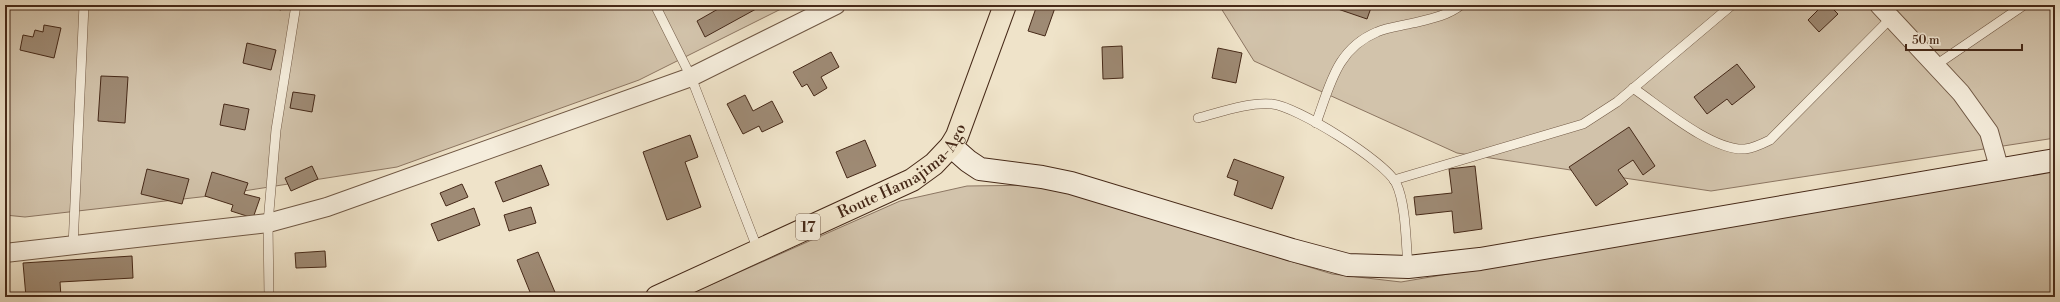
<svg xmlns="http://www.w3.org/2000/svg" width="2060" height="302" viewBox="0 0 2060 302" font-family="'Libre Bodoni',serif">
<rect width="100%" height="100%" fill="#efe3c9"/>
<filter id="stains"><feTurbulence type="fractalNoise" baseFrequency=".005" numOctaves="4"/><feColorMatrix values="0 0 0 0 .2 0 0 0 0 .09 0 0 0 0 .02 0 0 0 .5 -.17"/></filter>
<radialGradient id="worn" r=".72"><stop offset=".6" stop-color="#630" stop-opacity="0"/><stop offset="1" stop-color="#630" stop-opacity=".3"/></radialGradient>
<g fill="#d2c3ab" stroke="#8c7662">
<polygon points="5,5 789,5 639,80 397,167 218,195 25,217 5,215"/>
<polygon points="1219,5 2055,5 2055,138 1711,191 1457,153 1254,61"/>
<polygon points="2055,171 2055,297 683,297 900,201 967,186 1043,185 1332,274 1401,282"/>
</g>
<g fill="#9e8a74" stroke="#462918">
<polygon points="260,5 282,5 281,10"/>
<polygon points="725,5 754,5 756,9 705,37 697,21"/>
<polygon points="1037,5 1056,5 1045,36 1028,31"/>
<polygon points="1333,5 1372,5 1367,19 1332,7"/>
<polygon points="1576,5 1585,5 1580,9"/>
<polygon points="1613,5 1624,5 1618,10"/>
<polygon points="1823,5 1829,5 1838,14 1819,32 1808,20"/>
<polygon points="44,25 61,28 54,58 20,50 23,35 33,37 35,30 43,32"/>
<polygon points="247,43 276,50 271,70 243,63"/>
<polygon points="1122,46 1123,78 1103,79 1102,47"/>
<polygon points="1218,48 1242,53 1236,83 1212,78"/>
<polygon points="831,52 839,67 821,77 827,88 814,96 807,84 802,87 793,72"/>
<polygon points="1737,64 1755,87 1732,105 1727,99 1707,114 1694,97"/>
<polygon points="101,76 128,77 125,123 98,121"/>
<polygon points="293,92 315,95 312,112 290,108"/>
<polygon points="745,95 753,111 772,101 783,122 762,132 759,126 743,134 727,104"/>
<polygon points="224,104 249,109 245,130 220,125"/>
<polygon points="1629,127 1655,166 1643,175 1633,160 1618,170 1628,184 1596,206 1569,167"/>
<polygon points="690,135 698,157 685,162 701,207 667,220 643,152"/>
<polygon points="865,140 876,166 847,178 836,152"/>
<polygon points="1234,159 1284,177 1272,209 1234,195 1238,181 1227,177"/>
<polygon points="541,165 549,185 503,202 495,182"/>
<polygon points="312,166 318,179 291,191 285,178"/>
<polygon points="1475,166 1482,229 1454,233 1452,211 1416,215 1414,197 1452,193 1449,169"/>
<polygon points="147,169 189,179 182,204 141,194"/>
<polygon points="212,172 248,183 244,194 260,198 253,218 231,211 233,205 205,196"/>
<polygon points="462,184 468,197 446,206 440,193"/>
<polygon points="531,207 536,223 509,231 504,215"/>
<polygon points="474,208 480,225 438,241 431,224"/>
<polygon points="325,251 326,267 296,268 295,253"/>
<polygon points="538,252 557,297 532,297 517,260"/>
<polygon points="132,256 133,278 60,282 61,297 26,297 23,263"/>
<rect x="204" y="295" width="16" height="2"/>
</g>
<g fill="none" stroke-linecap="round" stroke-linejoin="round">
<g stroke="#705844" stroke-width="10">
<g id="lane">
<polyline points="655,5 691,77 758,250"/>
<polyline points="1936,65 2024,5"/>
<path d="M1633,88C1661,107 1712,151 1745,149C1754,148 1762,144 1770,140L1891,18"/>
<path d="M1198,118C1221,112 1248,102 1272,104C1296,106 1385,161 1396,183C1406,203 1406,244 1408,267"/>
<path d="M1316,123C1330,86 1336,49 1377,32C1388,27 1401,26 1413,23C1430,19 1447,16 1461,5"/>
<polyline points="1394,180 1583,124 1617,102 1732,5"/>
<polyline points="73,246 84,5"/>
<polyline points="269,297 268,223 276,130 296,5"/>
</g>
</g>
<g stroke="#705844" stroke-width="20">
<g id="street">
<polyline points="1879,5 1961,93 1989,132 2000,171"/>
<polyline points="5,253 268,223 327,207 691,77 836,5"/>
</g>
</g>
<g stroke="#462918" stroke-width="24">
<polyline id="secondary" points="951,146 968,161 980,169 1042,177 1071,183 1292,250 1348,265 1408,267 1480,259 2055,160"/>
</g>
<g stroke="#462918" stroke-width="24">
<g id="primary">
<path id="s1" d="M657,297L912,180L934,164L951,146L957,136L1005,5"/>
</g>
</g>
<use href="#lane" stroke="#f5eddc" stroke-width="9"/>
<use href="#street" stroke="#f5eddc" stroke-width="18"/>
<use href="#secondary" stroke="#f5eddc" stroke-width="22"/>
<use href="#primary" stroke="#efe3c9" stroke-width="22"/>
</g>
<g text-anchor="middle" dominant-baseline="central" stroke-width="3" stroke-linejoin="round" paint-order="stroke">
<rect fill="#f5eddc" stroke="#7a6453" stroke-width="1" x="796" y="214" width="24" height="26" rx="3"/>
<g font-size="15" font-weight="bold" fill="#462918">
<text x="808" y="227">17</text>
</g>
<g font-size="16" fill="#462918" stroke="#f5eddc">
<text stroke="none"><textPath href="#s1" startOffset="278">Route Hamajima-Ago</textPath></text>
</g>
</g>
<rect width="2060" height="302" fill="none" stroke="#efe3c9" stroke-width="20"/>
<rect x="6" y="6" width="2048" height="290" fill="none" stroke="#462918" stroke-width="2"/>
<rect x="10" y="10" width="2040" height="282" fill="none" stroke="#462918"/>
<path d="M1906 44v6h116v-6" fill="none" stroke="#462918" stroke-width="2"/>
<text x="1912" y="44" font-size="12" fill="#462918" stroke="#f5eddc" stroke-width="3" paint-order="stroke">50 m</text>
<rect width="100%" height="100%" filter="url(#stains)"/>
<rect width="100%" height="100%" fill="url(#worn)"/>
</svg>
